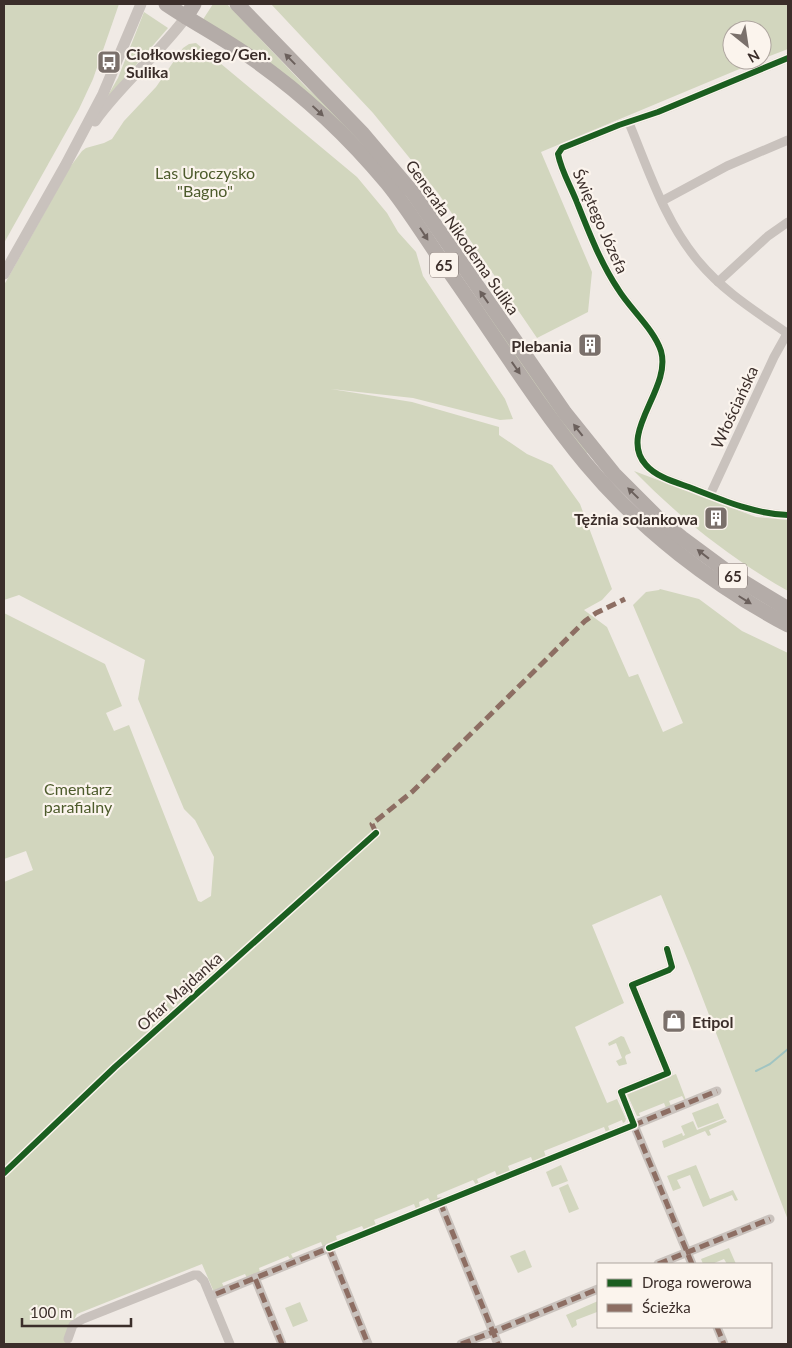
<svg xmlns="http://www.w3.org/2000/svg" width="792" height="1348" viewBox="0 0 792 1348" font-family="Lato,sans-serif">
<rect width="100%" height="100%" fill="#f0eae5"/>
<g fill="#d2d6be">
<polygon points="4,4 119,4 93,79 79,109 4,243"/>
<polygon points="213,4 227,4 308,89 332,109 364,143 588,452 585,455 391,181 202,21"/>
<polygon points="271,4 788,4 788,49 762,59 762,30 732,30 732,60 761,60 541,152 592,272 588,312 537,338 438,193 373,113"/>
<polygon points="144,12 168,28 104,102 118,78"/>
<polygon points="196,43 357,177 387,213 398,232 416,252 423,276 505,399 513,419 500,420 413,398 331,389 412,402 499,427 499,435 527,454 552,465 580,504 612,589 602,600 584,610 607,627 629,677 638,674 663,732 683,723 633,605 646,592 659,590 660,589 699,599 742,631 788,653 788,1220 691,968 661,895 592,925 624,1003 575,1027 607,1103 617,1099 626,1119 625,1122 623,1123 622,1120 608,1126 610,1131 606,1132 604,1127 544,1151 546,1157 533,1162 531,1157 508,1166 510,1171 497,1176 495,1171 477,1179 479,1184 476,1185 473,1180 437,1195 438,1200 431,1203 428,1198 419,1202 420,1207 416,1209 414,1204 374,1220 376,1225 364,1230 362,1226 336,1236 337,1240 323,1247 321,1242 291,1254 293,1258 290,1259 288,1256 259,1268 260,1272 247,1278 245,1274 222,1283 224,1287 214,1292 202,1264 77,1314 67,1333 66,1344 4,1344 4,882 33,870 26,851 4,859 4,613 105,664 122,706 106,713 114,731 129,725 198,901 201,902 211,896 214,857 195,820 184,809 138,699 145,660 19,595 4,600 4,285 70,167 82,151 86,148 104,143 112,139 124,121 156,87 183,48 189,44"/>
<path d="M634,471L756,517L788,520V591C731,559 680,518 634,471Z"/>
<polygon points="621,1036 624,1037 631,1053 626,1055 625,1057 627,1064 619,1066 616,1061 622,1058 616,1043 609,1046 608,1043"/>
<polygon points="676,1074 686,1100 685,1101 682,1096 669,1101 671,1106 666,1108 664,1103 639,1113 640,1116 637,1116 627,1094 629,1092"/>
<polygon points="718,1103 724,1118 698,1128 692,1113"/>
<polygon points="725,1119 727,1122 709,1130 711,1135 708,1136 705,1131 664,1148 662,1141 682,1133 683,1136 685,1135 681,1126 693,1121 697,1130"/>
<polygon points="561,1165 568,1181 552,1187 546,1172"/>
<polygon points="696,1165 710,1199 733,1190 738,1200 735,1201 732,1195 703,1207 690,1175 677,1180 681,1188 673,1191 667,1176"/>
<polygon points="568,1184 579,1209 569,1213 559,1188"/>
<polygon points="729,1248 736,1264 727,1264 724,1259 712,1264 703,1264 701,1259"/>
<polygon points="525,1250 532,1267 518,1273 510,1256"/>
<polygon points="598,1301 597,1312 576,1320 577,1325 572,1328 566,1315"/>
<polygon points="300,1302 308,1321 293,1327 285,1308"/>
</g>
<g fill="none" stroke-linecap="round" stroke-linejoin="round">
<polyline stroke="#a0c4c2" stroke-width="2" points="756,1071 770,1064 788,1049"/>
<g stroke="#c9c2bd" stroke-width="9">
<path d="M788,58L658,112L619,125L562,148L558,154C561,170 570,185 576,200C588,230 600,262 618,289C630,309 654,329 661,351C672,389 617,433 646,465C657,478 679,483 694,489C725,501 755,514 788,515"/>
<path d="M629,123C649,171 665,222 699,262C724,292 757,312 788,334"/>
<polyline points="662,201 727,166 788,140"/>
<polyline points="718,282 768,236 788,222"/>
<polyline points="710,495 774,357 788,332"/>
<polyline points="440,1202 493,1332 598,1289"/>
<polyline points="329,1248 634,1125 621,1092 668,1073 632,985 669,970 672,967 667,949"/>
<polyline points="658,1264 770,1219"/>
<polyline points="692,1264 634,1125 717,1091"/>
<polyline points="216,1294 255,1278"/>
<polyline points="717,1327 724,1344"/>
<polyline points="68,1339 73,1325 83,1319 194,1275 198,1275 204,1281 230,1344"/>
<polyline points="282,1344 255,1278 329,1248 368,1344"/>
<polyline points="461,1344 493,1332 498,1344"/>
</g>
<g stroke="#c9c2bd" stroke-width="11">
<path d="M95,121C122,83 159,54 186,17"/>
<polyline points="4,274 65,166 103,94 141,4"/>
</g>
<g stroke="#b4aca8" stroke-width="15">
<path d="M166,4C194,23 225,39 253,59C303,94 348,136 387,183C409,210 426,239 446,267C493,333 535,402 586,464C641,530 713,585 788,625"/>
<polyline points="237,4 363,134 413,193 565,413 614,474 658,518 682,538 732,575 788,609"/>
<polyline points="186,17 194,4"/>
</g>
<g stroke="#8d6e63" stroke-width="5" stroke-dasharray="10 5" stroke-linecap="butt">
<polyline points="376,833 372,824 412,792 585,621 596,613 625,599"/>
<polyline points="440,1202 493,1332 598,1289"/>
<polyline points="658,1264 770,1219"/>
<polyline points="692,1264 634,1125 717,1091"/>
<polyline points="216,1294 255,1278"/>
<polyline points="717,1327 724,1344"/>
<polyline points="282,1344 255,1278 329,1248 368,1344"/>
<polyline points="461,1344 493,1332 498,1344"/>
</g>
<g stroke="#fbf4ed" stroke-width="9">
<g id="cycleway">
<path d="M788,58L658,112L619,125L562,148L558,154C561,170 570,185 576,200C588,230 600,262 618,289C630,309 654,329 661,351C672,389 617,433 646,465C657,478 679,483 694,489C725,501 755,514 788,515"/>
<polyline points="4,1173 115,1067 376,833"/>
<polyline points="329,1248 634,1125 621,1092 668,1073 632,985 669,970 672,967 667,949"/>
</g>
</g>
<use href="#cycleway" stroke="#1b5e20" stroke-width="6"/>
</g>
<defs><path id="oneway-solid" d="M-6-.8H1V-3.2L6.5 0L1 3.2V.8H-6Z" transform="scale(1.25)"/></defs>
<g fill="#6b605c">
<use href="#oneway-solid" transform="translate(290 59) rotate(-134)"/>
<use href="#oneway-solid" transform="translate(318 111) rotate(43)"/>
<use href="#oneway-solid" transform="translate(424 234) rotate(57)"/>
<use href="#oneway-solid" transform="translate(484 297) rotate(-125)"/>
<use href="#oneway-solid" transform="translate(516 368) rotate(55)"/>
<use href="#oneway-solid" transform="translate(578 430) rotate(-128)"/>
<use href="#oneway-solid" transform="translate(633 493) rotate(-136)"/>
<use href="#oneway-solid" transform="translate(703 554) rotate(-142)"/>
<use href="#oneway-solid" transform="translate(745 600) rotate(32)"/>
</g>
<defs>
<g id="bus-square" transform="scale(1.25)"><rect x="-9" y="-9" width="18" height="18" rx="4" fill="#7a706b" stroke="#fbf4ed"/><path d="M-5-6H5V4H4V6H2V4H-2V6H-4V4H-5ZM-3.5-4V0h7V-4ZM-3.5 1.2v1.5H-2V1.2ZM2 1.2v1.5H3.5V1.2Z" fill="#fff"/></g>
<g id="building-square" transform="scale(1.25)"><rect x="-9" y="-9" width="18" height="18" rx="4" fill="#7a706b" stroke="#fbf4ed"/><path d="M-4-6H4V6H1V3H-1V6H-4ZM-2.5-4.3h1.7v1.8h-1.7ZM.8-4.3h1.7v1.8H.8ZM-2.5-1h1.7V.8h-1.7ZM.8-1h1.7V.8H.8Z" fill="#fff"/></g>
<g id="shop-square" transform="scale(1.25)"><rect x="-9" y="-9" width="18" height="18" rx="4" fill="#7a706b" stroke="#fbf4ed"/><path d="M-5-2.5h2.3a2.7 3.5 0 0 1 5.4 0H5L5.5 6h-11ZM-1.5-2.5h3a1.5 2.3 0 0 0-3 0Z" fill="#fff"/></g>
</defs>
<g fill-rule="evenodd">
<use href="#bus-square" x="109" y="62"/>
<use href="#building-square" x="590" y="345"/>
<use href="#building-square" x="716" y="518"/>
<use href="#shop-square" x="674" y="1021"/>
</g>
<g text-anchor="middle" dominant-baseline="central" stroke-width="4.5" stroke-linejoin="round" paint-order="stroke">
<g fill="#fbf4ed" stroke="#756964" stroke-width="1">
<rect x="430" y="252.5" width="28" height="25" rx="4"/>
<rect x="719" y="563.5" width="28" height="25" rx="4"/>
</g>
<g font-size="15" font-weight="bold" fill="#3b2e2a">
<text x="444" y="265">65</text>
<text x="733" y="576">65</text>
</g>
<g font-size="16" font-weight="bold" fill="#3b2e2a" stroke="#fbf4ed" text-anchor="start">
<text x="126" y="53">Ciołkowskiego/Gen.<tspan x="126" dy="18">Sulika</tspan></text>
<text x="572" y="345" text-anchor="end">Plebania</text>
<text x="698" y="518" text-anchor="end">Tężnia solankowa</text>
<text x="692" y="1021">Etipol</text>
</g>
<g font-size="16" fill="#4d5b2c" stroke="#fbf4ed">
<text x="205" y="172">Las Uroczysko<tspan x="205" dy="18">"Bagno"</tspan></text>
<text x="78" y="788">Cmentarz<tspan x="78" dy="18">parafialny</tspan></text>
</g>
<g font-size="16" fill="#3b2e2a" stroke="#fbf4ed">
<text transform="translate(601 221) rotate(66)">Świętego Józefa</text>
<text transform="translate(463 237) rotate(55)">Generała Nikodema Sulika</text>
<text transform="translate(734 407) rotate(-65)">Włościańska</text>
<text transform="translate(179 991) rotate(-42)">Ofiar Majdanka</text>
</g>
</g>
<rect width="792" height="1348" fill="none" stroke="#3b2e2a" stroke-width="10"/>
<rect x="597" y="1263" width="175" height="65" fill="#fbf4ed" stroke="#aea59f"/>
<rect x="607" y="1279" width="25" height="8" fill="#1b5e20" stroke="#aea59f"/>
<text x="642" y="1288" font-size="15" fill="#3b2e2a">Droga rowerowa</text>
<rect x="607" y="1304" width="25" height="8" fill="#8d6e63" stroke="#aea59f"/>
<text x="642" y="1313" font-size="15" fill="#3b2e2a">Ścieżka</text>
<g transform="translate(747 45) rotate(150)"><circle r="24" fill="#fbf4ed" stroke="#aea59f"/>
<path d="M0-4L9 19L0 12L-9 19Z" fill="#7a706b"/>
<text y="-8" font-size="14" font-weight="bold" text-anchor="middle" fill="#3b2e2a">N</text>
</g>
<path d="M22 1318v8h109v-8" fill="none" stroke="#3b2e2a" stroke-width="2.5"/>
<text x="30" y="1318" font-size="15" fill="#3b2e2a" stroke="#fbf4ed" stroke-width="4" paint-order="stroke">100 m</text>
</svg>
